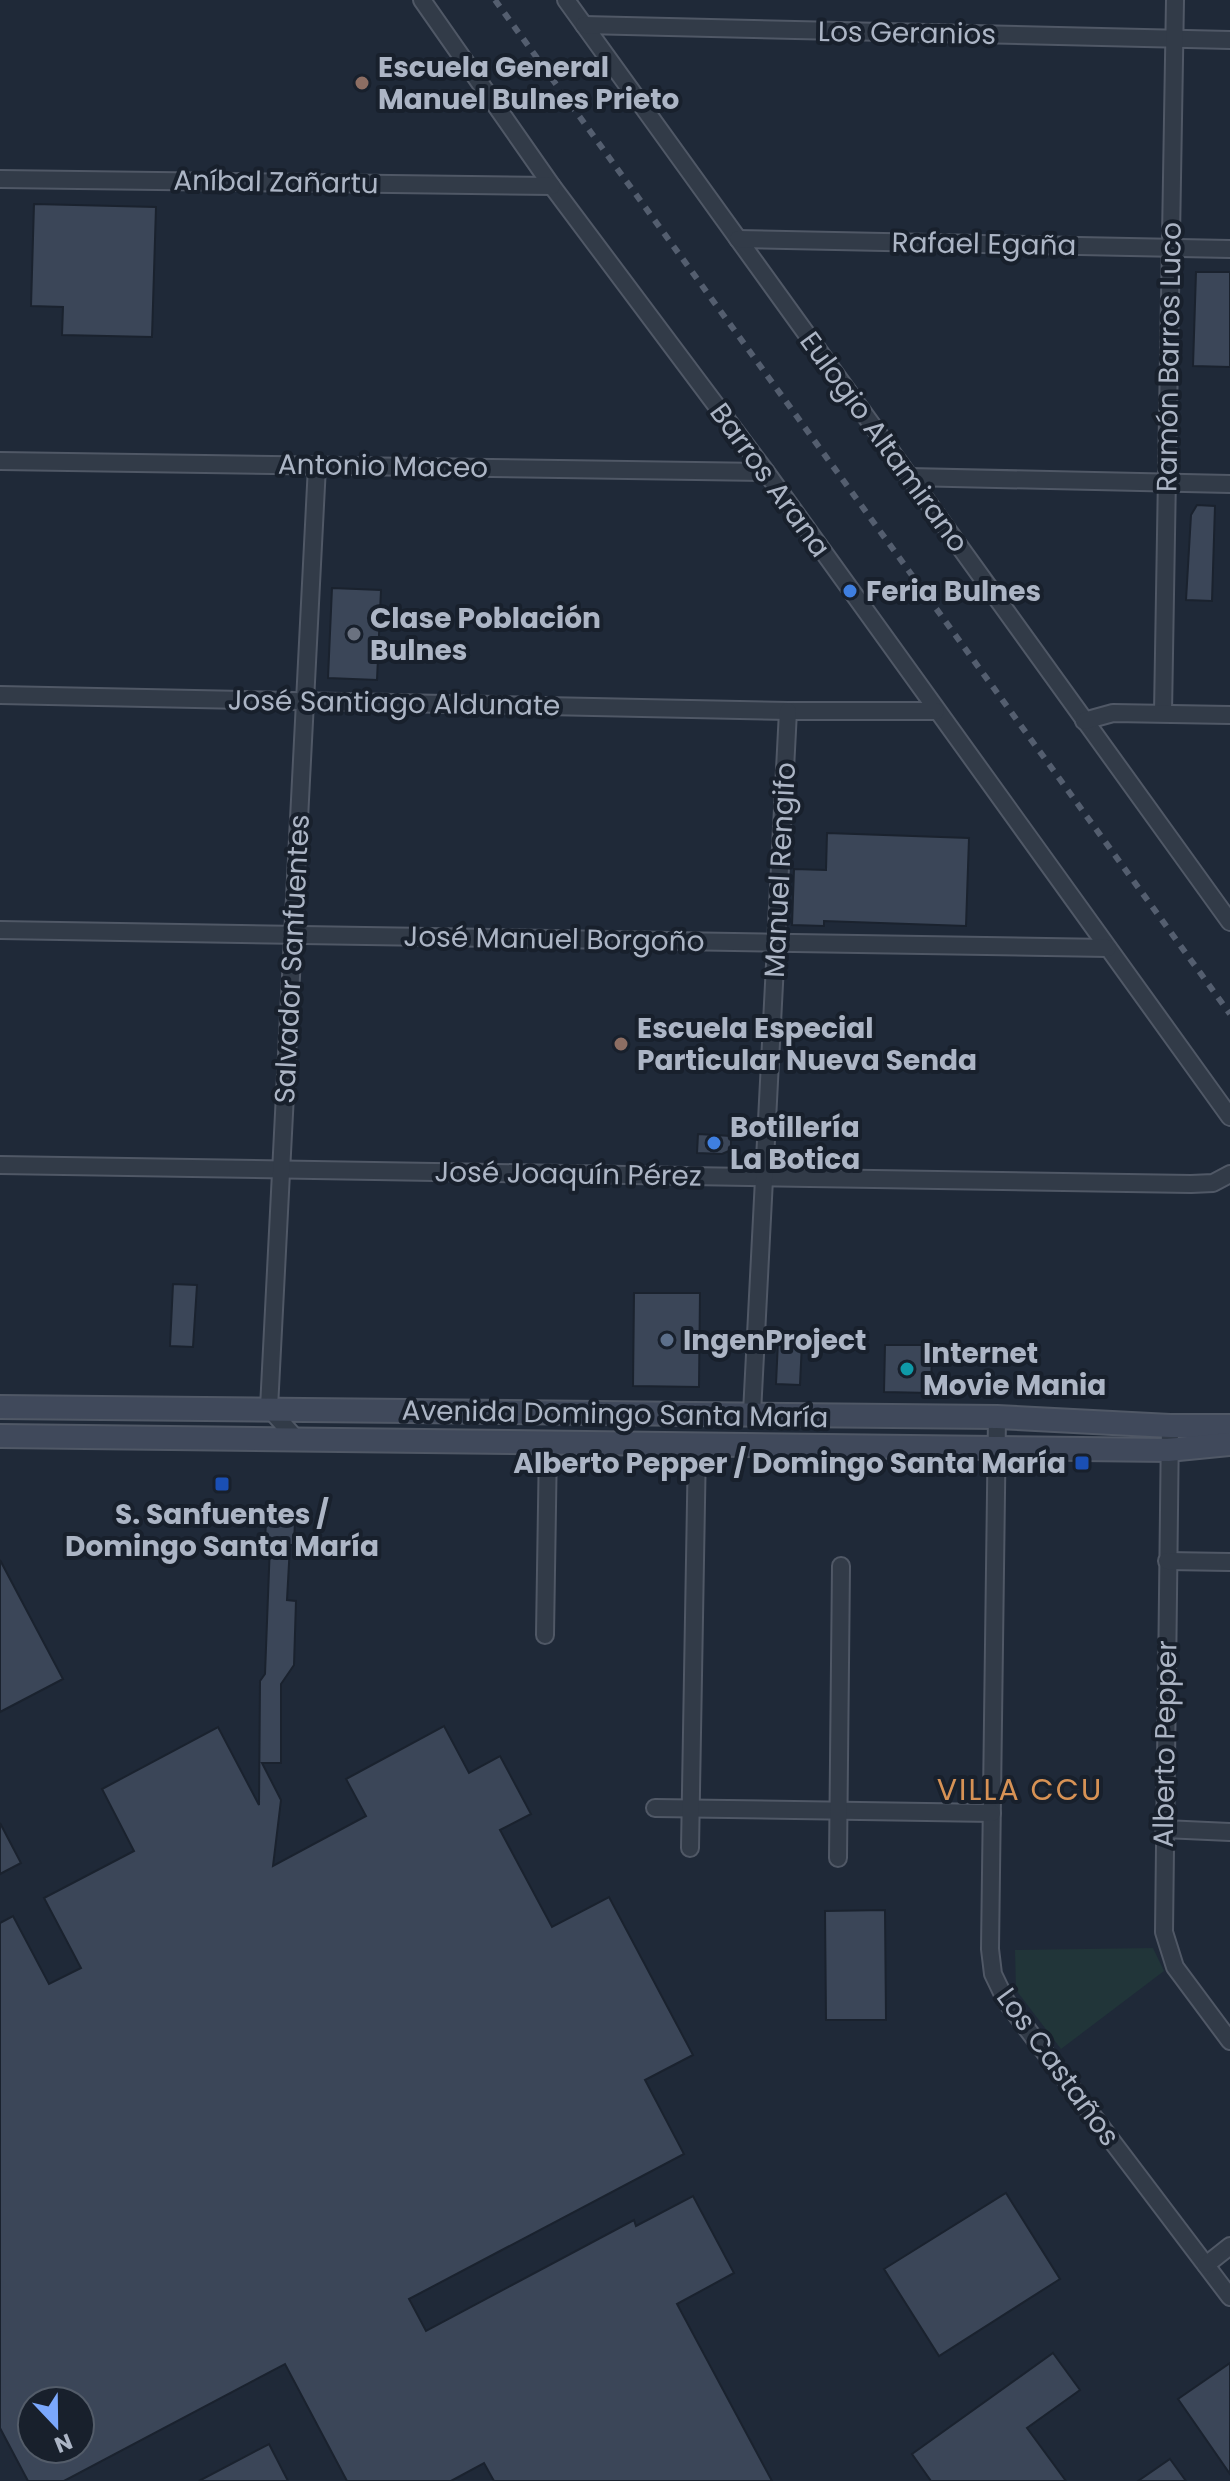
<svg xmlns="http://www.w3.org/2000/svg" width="1230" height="2481" viewBox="0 0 1230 2481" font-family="Poppins,sans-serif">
<rect width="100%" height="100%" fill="#1f2938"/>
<polygon fill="#213539" points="1153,1948 1164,1971 1061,2049 1016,1990 1015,1950"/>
<g fill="#3b4658" stroke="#1a222e" stroke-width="2" fill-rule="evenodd">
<polygon points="34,204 156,207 152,337 62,335 63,307 31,306"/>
<polygon points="1196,272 1230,272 1230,367 1193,366"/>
<polygon points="1197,505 1215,506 1212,601 1186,600 1191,515"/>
<polygon points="332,588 381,590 377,680 328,678"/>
<polygon points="827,833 969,838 966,926 824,921 824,926 792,925 794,869 826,870"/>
<polygon points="698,1134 731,1136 731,1150 722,1154 697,1153"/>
<polygon points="173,1284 197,1285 193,1347 170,1346"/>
<polygon points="634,1293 700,1293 699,1387 633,1386"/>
<polygon points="778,1341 802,1342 800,1385 776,1384"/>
<polygon points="885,1345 932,1345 931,1393 884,1392"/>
<path d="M266,1519L295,1520L294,1545H290L287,1600L296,1601L294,1665L281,1684V1763H262L281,1800L273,1866L366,1816L346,1779L444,1726L469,1773L500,1756L531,1814L500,1830L552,1927L609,1897L693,2055L645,2080L684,2154L409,2299L426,2331L634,2220L636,2226L693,2196L734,2273L677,2304L772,2481H494L484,2463L451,2481H347L285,2364L64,2481H28L0,2428V1923L13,1916L49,1984L81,1968L44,1898L134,1851L102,1789L218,1727L259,1805L260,1681L265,1674L270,1544H265ZM32,2401H80V2449H32Z"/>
<polygon points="0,1560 63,1679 0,1712"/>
<polygon points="0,1823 21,1863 0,1874"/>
<polygon points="885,1910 886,2020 826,2020 825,1911"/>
<polygon points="1006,2193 1060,2279 939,2356 884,2269"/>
<polygon points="1053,2353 1080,2390 1027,2428 1066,2481 931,2481 912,2454"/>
<polygon points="1230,2363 1230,2474 1178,2399"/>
<polygon points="269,2444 288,2481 199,2481"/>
<polygon points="1170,2459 1186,2481 1138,2481"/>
</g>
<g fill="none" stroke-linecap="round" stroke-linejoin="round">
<g stroke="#505866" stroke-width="20">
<g id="street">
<polyline points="422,0 552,186 766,472 1230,1117"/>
<polyline points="566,0 1230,922"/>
<polyline points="584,25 1230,40"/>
<polyline points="0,179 552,186"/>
<polyline points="738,239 1230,249"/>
<polyline points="0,461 766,472"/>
<polyline points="909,477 1230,484"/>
<polyline points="0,695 788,711 936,711"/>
<polyline points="1163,713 1175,0"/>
<polyline points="1084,721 1113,713 1230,715"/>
<polyline points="0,930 1108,948"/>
<polyline points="0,1165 1191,1184 1213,1183 1230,1174"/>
<polyline points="752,1413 788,711"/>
<polyline points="997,1417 990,1949 993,1974 1006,2001 1230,2297"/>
<polyline points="1170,1426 1164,1932 1175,1967 1230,2041"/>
<polyline points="298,1441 269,1408 317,466"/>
<polyline points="1167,1561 1230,1562"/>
<polyline points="545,1635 548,1443"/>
<polyline points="655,1808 992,1813"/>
<polyline points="1164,1829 1230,1832"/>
<polyline points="690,1848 697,1445"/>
<polyline points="838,1858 841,1566"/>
<polyline points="1206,2265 1230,2246"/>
</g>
</g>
<g stroke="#505866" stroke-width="26">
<g id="secondary">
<polyline points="0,1407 997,1417 1170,1426 1230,1426"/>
<polyline points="0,1436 1168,1450 1230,1444"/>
</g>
</g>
<use href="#street" stroke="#323b48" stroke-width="16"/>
<use href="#secondary" stroke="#40495b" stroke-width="22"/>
<polyline stroke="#545e6f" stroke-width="6" stroke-dasharray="8 8" stroke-linecap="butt" points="495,0 1230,1014"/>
</g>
<g fill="#8d6e63" stroke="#18202c" stroke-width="3">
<circle cx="362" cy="83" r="8"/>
<circle cx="621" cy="1044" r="8"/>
</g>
<g fill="#3f7fe0" stroke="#18202c" stroke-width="3">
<circle cx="850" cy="591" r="8"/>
<circle cx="714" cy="1143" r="8"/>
</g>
<circle fill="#6b7280" stroke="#18202c" stroke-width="3" cx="354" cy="634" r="8"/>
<circle fill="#5c6f8a" stroke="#18202c" stroke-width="3" cx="667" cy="1340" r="8"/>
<circle fill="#0f9aa8" stroke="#18202c" stroke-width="3" cx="907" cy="1369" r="8"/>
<g fill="#1a4fb4" stroke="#18202c" stroke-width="3">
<rect x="1074" y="1455" width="16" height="16" rx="4"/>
<rect x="214" y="1476" width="16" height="16" rx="4"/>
</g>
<g text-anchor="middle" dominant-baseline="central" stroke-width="8" stroke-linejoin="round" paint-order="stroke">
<g font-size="28" fill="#acb5c5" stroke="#18202c">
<text transform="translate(907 33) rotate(1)">Los Geranios</text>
<text transform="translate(276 182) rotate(1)">Aníbal Zañartu</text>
<text transform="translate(984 244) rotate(1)">Rafael Egaña</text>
<text transform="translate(1169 357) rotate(-89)">Ramón Barros Luco</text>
<text transform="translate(884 442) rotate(54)">Eulogio Altamirano</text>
<text transform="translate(383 466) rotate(1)">Antonio Maceo</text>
<text transform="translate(770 480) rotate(54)">Barros Arana</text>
<text transform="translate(394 703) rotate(1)">José Santiago Aldunate</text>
<text transform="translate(780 870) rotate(-87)">Manuel Rengifo</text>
<text transform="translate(554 939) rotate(1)">José Manuel Borgoño</text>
<text transform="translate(292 959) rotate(-87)">Salvador Sanfuentes</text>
<text transform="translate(568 1174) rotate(1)">José Joaquín Pérez</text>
<text transform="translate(615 1414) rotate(1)">Avenida Domingo Santa María</text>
<text transform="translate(1165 1744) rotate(-89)">Alberto Pepper</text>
<text transform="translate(1058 2067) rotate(54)">Los Castaños</text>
</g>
<g font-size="28" font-weight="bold" fill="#acb5c5" stroke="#18202c" text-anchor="start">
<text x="378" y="67">Escuela General<tspan x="378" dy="32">Manuel Bulnes Prieto</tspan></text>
<text x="866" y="591">Feria Bulnes</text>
<text x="370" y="618">Clase Población<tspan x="370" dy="32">Bulnes</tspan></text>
<text x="637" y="1028">Escuela Especial<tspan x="637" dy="32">Particular Nueva Senda</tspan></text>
<text x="730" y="1127">Botillería<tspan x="730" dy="32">La Botica</tspan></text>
<text x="683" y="1340">IngenProject</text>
<text x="923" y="1353">Internet<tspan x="923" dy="32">Movie Mania</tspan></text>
<text x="1066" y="1463" text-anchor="end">Alberto Pepper / Domingo Santa María</text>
<text x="222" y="1514" text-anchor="middle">S. Sanfuentes /<tspan x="222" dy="32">Domingo Santa María</tspan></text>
</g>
<g font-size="30" letter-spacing="2" fill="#d79255" stroke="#18202c">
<text x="1020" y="1789">VILLA CCU</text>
</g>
</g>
<g transform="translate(56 2425) rotate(158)"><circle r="38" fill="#18202c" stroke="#535c69" stroke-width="2"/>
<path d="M0-6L14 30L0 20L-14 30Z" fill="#7ba8fc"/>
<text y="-12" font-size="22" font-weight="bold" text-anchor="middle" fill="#acb5c5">N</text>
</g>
</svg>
